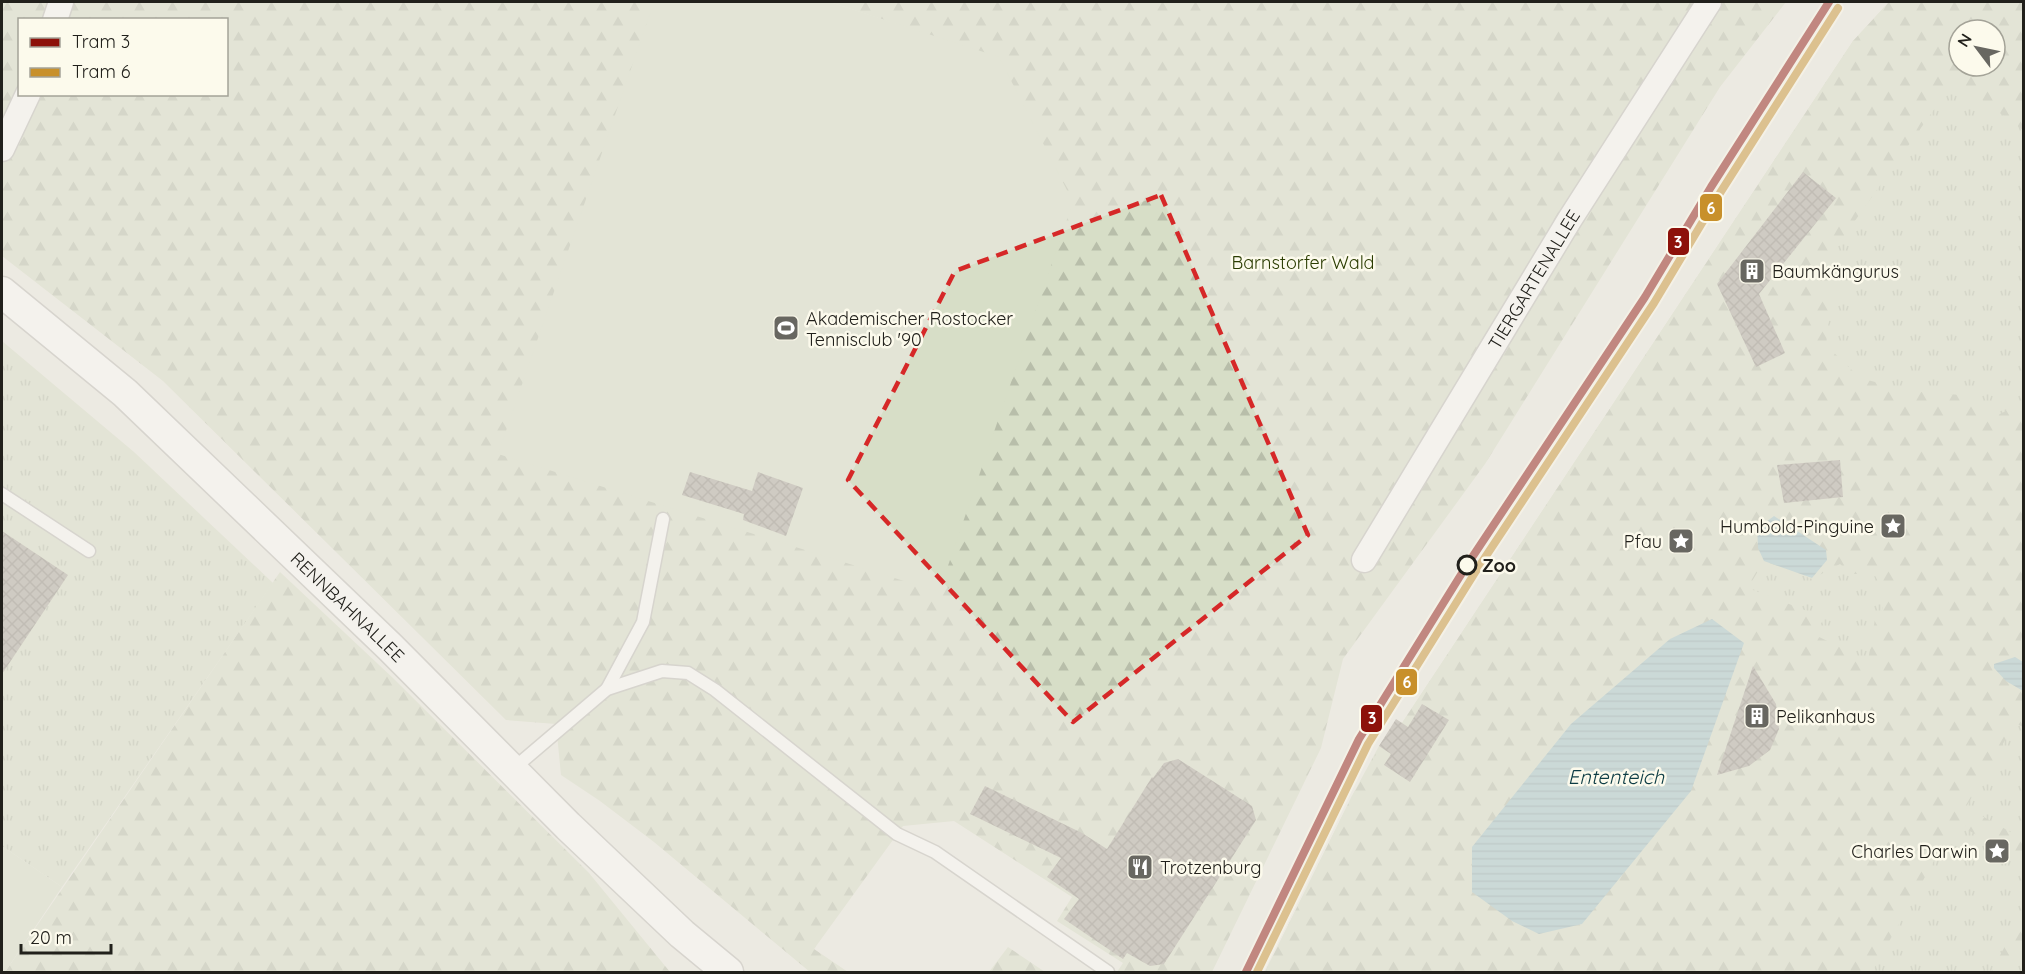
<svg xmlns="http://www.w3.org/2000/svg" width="2025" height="974" viewBox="0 0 2025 974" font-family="Quicksand,sans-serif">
<defs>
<pattern id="grass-tufts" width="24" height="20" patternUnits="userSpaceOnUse" patternTransform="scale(1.5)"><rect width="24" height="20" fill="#d7dec7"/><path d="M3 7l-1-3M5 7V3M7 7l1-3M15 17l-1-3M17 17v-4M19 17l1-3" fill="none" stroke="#b8beaa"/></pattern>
<pattern id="forest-firs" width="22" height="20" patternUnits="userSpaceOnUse" patternTransform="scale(1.5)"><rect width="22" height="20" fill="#d7dec7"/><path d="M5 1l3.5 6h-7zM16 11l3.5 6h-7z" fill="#b8beaa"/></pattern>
<pattern id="water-rules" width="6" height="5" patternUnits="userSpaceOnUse" patternTransform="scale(1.5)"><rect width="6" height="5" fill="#a2c5ca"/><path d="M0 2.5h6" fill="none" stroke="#8ba9ad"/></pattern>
<pattern id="building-cross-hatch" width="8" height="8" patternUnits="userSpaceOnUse" patternTransform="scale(1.5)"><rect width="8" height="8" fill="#aca69d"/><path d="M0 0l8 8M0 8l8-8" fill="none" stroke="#8c877f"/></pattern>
</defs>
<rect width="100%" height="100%" fill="#eceae2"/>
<g fill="url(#grass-tufts)" fill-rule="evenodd">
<path d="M1889,2H2023V972H1265L1352,796L1379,746L1402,723L1853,41ZM1959,30H1995V66H1959Z"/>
<polygon points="2,341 134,452 273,583 62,887 2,846"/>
</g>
<g fill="url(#forest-firs)" fill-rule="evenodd">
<path d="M2,2H666L917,31L830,2H1786L1720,87L1485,464L1343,659L1321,748L1212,972H1117L1123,963L1057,921L1072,897L954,821L903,826L814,949L848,972H810L654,842L600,801L561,775L556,724L506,720L163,381L2,256ZM20,20H226V94H20Z"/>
<path d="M1889,2H2023V130L1955,80L1837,246L1826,345L1860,378L1909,391L1974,396L1987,420L2023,403V634L2015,657L1994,664L2006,681L2023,691V727L2015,723L1966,807L2023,839V860L1955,823L1872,972H1265L1352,796L1396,720L1402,723L1853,41ZM1959,30H1995V66H1959ZM1766,522L1785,567L1764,560ZM1764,561L1812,579L1840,564L1851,574H1874L1886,594L1880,618L1870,606L1851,590L1849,594L1865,605L1875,619L1868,661L1813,634L1825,618L1748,588Z"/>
<polygon points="280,572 394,679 589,873 670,972 5,972"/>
<polygon points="2023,913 2023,947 2009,972 1991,972"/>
<polygon points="1008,947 1045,972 989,972"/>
</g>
<g fill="#d7dec7">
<polygon points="654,2 830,2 999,57 1073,202 939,592 498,454"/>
<polygon points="2,846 62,887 5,972 2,972"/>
</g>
<g fill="url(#water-rules)">
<polygon points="1774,516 1826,550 1827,560 1812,578 1764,561 1758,548 1757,525 1766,522"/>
<polygon points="1712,619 1744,643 1691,791 1582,924 1539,934 1512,921 1472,892 1472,847 1571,724 1670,639"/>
<polygon points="2015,657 2023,662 2023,691 2006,681 1994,668 1994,664"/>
</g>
<g fill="url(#building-cross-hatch)">
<polygon points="1803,172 1836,198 1759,294 1785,353 1756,367 1717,284"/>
<polygon points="1840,460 1843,497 1784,503 1777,465"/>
<polygon points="690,472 752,491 758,472 803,488 786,536 743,520 744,514 682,495"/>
<polygon points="2,531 68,575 2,674"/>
<polygon points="1753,666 1776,704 1779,729 1770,750 1749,766 1717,775"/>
<polygon points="1422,704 1449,720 1410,782 1384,765 1391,754 1379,746 1396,719 1408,727"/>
<polygon points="1178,759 1252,806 1256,820 1164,964 1150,966 1127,953 1123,959 1064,919 1079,899 1047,877 1061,858 970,814 985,786 1082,833 1107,849 1152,777 1153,778 1164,763"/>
</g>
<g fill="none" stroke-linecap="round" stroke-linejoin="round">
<g stroke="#bcbbb5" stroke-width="15">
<g id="service">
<polyline points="2,494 89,551"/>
<polyline points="607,689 643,622 663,519"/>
<polyline points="513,769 607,689 662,671 688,673 715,690 897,834 935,852 1108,972"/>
</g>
</g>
<g stroke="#bcbbb5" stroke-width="27">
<g id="minor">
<polyline points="55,20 61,2"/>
<polyline points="2,149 28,94"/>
<path id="s1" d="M1364,560L1570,219L1709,2"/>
</g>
</g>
<g stroke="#bcbbb5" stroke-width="33">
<g id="tertiary">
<path id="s2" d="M2,292L125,393L390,647L568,826L682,934L728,972"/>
</g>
</g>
<use href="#service" stroke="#fcfcfb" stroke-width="12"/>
<use href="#minor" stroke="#fcfcfb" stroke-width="24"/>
<use href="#tertiary" stroke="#fcfcfb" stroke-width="30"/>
<g stroke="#fcfaec" stroke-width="12">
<polyline id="tram-1" points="1246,972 1359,739 1467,565 1645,297 1711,187 1829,2"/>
</g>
<g stroke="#fcfaec" stroke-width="12">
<polyline id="tram-2" points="1257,972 1368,744 1476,571 1654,303 1720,193 1838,8"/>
</g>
<use href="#tram-1" stroke="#8d110a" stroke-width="8"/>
<use href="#tram-2" stroke="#c8902b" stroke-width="8"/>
</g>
<path d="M0 0H2025V974H0ZM1161,195L1308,535L1073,722L848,480L955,271Z" fill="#eceae2" fill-opacity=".55" fill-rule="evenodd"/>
<path fill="none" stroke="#d62828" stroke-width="4.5" stroke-dasharray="12 8" stroke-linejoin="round" d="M1161,195L1308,535L1073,722L848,480L955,271Z"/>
<defs>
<g id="building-square" transform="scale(1.35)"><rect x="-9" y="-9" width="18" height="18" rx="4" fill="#686761" stroke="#fcfaec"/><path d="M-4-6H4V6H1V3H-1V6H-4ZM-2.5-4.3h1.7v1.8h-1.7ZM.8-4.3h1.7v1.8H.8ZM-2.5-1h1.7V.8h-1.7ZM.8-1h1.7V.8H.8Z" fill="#fff"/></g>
<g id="stadium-square" transform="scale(1.35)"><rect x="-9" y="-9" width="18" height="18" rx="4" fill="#686761" stroke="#fcfaec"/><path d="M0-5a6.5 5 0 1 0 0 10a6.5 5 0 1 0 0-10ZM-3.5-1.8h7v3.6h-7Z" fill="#fff"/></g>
<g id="sight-square" transform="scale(1.35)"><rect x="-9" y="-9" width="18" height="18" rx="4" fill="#686761" stroke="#fcfaec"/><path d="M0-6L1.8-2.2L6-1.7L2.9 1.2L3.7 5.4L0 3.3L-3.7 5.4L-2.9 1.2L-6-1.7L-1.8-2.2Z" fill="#fff"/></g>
<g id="restaurant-square" transform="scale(1.35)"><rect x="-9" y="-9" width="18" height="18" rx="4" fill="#686761" stroke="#fcfaec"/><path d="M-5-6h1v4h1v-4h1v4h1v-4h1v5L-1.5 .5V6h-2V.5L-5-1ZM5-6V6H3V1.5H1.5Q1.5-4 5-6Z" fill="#fff"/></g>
</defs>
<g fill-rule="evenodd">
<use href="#building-square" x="1752" y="271"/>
<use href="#stadium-square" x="786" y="328"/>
<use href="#sight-square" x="1893" y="526"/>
<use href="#sight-square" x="1681" y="541"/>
<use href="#building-square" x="1757" y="716"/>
<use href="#sight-square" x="1997" y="851"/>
<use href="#restaurant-square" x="1140" y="867"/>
</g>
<circle fill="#fcfaec" stroke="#21201b" stroke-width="3" cx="1467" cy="565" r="9"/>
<g text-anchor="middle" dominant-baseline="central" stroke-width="5" stroke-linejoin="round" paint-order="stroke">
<g font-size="18" fill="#2a3c00" stroke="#fcfaec">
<text x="1303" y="262">Barnstorfer Wald</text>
</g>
<g font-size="18" fill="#21201b" stroke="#fcfaec" text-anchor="start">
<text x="1772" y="271">Baumkängurus</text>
<text x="806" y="318">Akademischer Rostocker<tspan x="806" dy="21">Tennisclub '90</tspan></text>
<text x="1874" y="526" text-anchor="end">Humbold-Pinguine</text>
<text x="1662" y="541" text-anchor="end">Pfau</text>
<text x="1776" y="716">Pelikanhaus</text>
<text x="1978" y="851" text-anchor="end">Charles Darwin</text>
<text x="1160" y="867">Trotzenburg</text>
</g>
<g font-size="18" fill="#21201b" stroke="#fcfaec">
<text stroke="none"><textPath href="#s1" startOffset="328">TIERGARTENALLEE</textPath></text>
<text stroke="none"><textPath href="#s2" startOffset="468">RENNBAHNALLEE</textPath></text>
</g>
<g font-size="18" font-weight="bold" fill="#21201b" stroke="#fcfaec" text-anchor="start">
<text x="1482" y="565">Zoo</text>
</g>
<g font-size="20" font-style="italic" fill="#0c3c44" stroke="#fcfaec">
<text x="1616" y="776">Ententeich</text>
</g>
</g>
<g stroke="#fcfaec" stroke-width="2">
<rect x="1699" y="193" width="24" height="29" rx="6" fill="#c8902b"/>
<rect x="1667" y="227" width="23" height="29" rx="6" fill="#8d110a"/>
<rect x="1395" y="668" width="23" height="28" rx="6" fill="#c8902b"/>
<rect x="1360" y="704" width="23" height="29" rx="6" fill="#8d110a"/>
</g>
<g font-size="16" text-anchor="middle" font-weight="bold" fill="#fff">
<text x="1711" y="214">6</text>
<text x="1678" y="248">3</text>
<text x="1407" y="688">6</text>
<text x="1372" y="724">3</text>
</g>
<rect width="2025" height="974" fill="none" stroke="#21201b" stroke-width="6"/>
<rect x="18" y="18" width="210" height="78" fill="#fcfaec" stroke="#a4a398" stroke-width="1.5"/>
<rect x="30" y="38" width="30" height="9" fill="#8d110a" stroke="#a4a398" stroke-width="1.5"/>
<text x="72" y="48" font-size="18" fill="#21201b">Tram 3</text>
<rect x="30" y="68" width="30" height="9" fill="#c8902b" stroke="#a4a398" stroke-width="1.5"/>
<text x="72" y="78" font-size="18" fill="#21201b">Tram 6</text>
<g transform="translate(1977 48) rotate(302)"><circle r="28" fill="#fcfaec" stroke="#a4a398" stroke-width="1.5"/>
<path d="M0-4.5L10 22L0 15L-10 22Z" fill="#686761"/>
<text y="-9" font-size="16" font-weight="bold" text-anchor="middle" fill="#21201b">N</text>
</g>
<path d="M21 944v9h90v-9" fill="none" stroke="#21201b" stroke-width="3"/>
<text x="30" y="944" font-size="18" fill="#21201b" stroke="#fcfaec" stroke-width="4.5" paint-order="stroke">20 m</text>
</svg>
